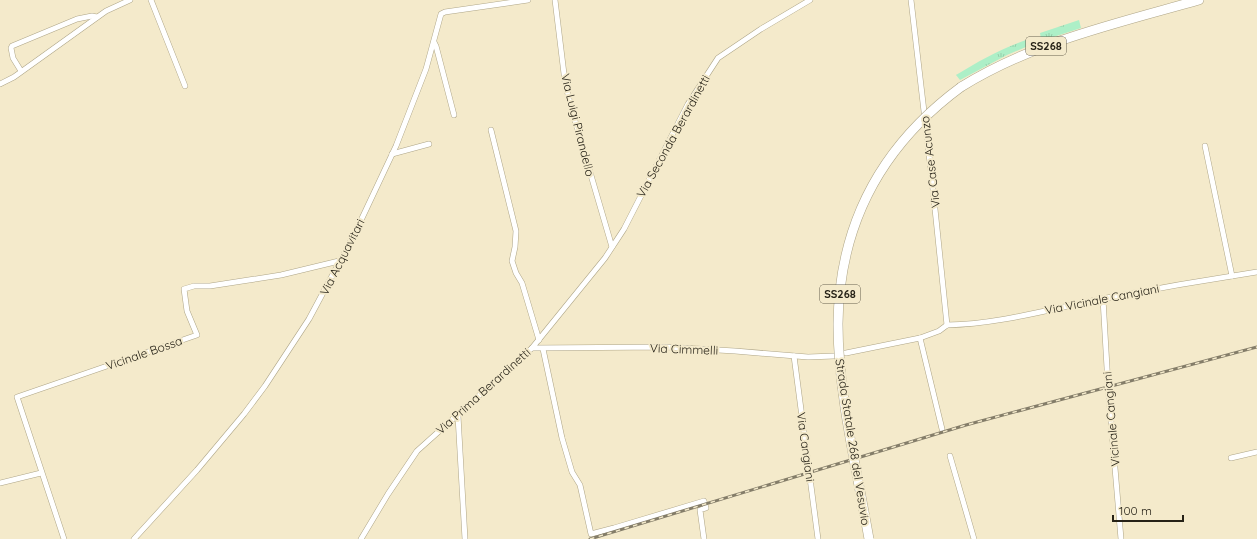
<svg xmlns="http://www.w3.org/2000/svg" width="1257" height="539" viewBox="0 0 1257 539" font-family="Quicksand,sans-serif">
<defs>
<pattern id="grass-tufts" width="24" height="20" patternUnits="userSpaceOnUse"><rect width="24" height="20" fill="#adefc7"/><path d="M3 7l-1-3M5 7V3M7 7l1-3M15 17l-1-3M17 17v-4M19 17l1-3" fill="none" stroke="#95cdaa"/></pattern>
</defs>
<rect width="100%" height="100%" fill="#f4eacb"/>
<path fill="url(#grass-tufts)" d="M1079,20L1081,28L1035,43L1007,55L960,80L956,75C982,59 1007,45 1036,37L1037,40L1041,39L1040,33Z"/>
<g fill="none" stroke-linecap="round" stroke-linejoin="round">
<g stroke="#aea587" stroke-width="6">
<g id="street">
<polyline points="151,0 185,86"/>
<polyline points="555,0 565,82 571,107 612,247"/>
<polyline points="911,0 932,180 947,325"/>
<polyline points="434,42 436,46 454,115"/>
<polyline points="21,71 13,58 11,48 12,46 77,19 92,16 97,17"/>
<polyline points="0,84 14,77 106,11 130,0"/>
<polyline points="491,130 516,231 515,247 512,261 516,273 522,283 539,340"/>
<polyline points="1205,146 1232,276"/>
<polyline points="392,154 429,144"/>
<polyline points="1103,299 1108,385 1121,539"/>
<path d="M947,325C999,324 1050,309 1101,299C1153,289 1205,280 1257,272"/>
<polyline points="920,338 942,429"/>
<polyline points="532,348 667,347 735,351 808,357 834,356"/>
<polyline points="543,349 562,438 572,472 580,485 591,534 614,528 704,501 706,508 700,510 704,539"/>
<polyline points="846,353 920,338 939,331 947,325"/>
<polyline points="794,356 818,539"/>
<polyline points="458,416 465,539"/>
<polyline points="950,456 974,539"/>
<polyline points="1231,458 1257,452"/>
<polyline points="0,483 41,473"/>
<polyline points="64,539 17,397 197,335 187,311 184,289 194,286 210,286 281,275 339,261"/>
<polyline points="134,539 197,470 244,414 265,386 309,319 355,233 396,146 426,69 441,14 445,12 528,0"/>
<polyline points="361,539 388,494 417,451 532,348 605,258 624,229 688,104 718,58 761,29 810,0"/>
</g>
</g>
<g stroke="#aea587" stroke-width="10">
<path id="highway" d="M961,87C1033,42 1118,23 1199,0"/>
</g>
<use href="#street" stroke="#fff" stroke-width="5"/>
<use href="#highway" stroke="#fff" stroke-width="9"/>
<g stroke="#847d69" stroke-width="3">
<polyline id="rail" points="590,539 966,425 1257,347"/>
</g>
<use href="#rail" stroke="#f4eacb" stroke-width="1.5" stroke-dasharray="4.5" stroke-linecap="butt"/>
<g stroke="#aea587" stroke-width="10" stroke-linecap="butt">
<path id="highway-bridge" d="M869,539C857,470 838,394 838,324C839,225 881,146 961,87"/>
</g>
<use href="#highway-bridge" stroke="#fff" stroke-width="9"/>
</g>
<g text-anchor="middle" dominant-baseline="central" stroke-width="4" stroke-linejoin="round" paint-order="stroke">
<g fill="#f4eacb" stroke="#645e4d" stroke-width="1">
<rect x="1026" y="37" width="40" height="18" rx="3"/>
<rect x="820" y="285" width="40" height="18" rx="3"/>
</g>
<g font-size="11" font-weight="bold" fill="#262217">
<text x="1046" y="46">SS268</text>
<text x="840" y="294">SS268</text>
</g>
<g font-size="12" fill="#262217" stroke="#f4eacb">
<text transform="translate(578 125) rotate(76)">Via Luigi Pirandello</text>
<text transform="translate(673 136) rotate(-61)">Via Seconda Berardinetti</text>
<text transform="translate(930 162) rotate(-97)">Via Case Acunzo</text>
<text transform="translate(342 257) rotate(-63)">Via Acquavitari</text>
<text transform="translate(1102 299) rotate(-11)">Via Vicinale Cangiani</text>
<text transform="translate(684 349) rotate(2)">Via Cimmelli</text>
<text transform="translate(144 353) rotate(-19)">Vicinale Bossa</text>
<text transform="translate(483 391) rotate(-42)">Via Prima Berardinetti</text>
<text transform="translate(1111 419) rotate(-95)">Vicinale Cangiani</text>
<text transform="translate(853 442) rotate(81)">Strada Statale 268 del Vesuvio</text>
<text transform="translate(806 447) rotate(82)">Via Cangiani</text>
</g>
</g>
<path d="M1113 515v6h70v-6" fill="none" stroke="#262217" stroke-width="2"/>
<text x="1119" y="515" font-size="12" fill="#262217" stroke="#f4eacb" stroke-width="3" paint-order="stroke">100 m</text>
</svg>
